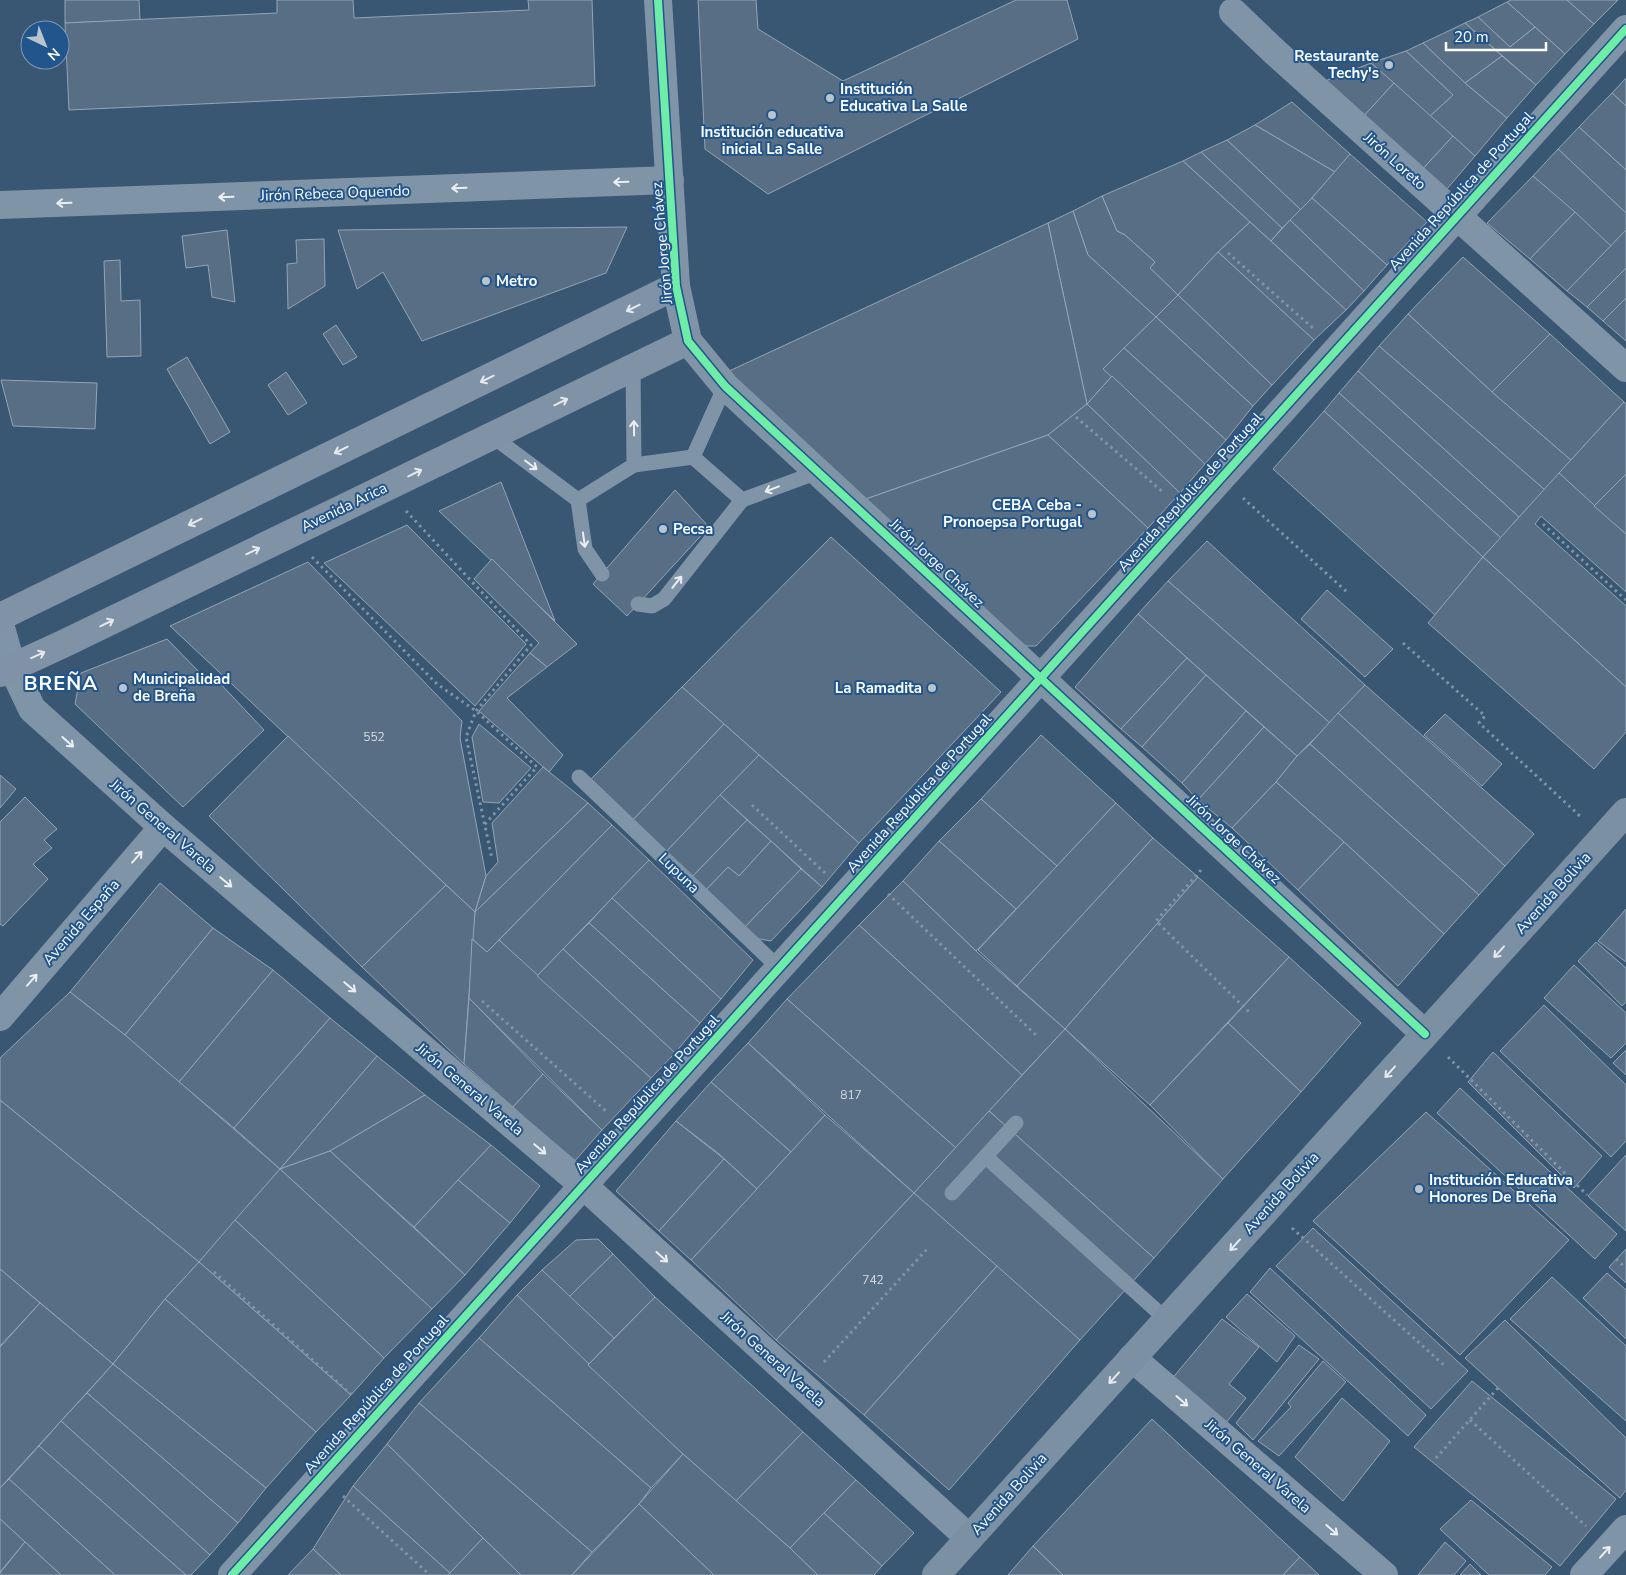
<svg xmlns="http://www.w3.org/2000/svg" width="1626" height="1575" viewBox="0 0 1626 1575" font-family="'Nunito Sans',sans-serif">
<rect width="100%" height="100%" fill="#395673"/>
<g fill="#576e85" stroke="#94a5b6">
<polygon points="65,0 139,0 140,20 65,23"/>
<polygon points="277,0 353,0 354,18 529,10 528,0 592,0 595,86 69,110 65,23 277,13"/>
<polygon points="698,0 756,0 758,29 843,81 1016,0 1067,0 1078,39 768,194 705,149"/>
<polygon points="1511,0 1567,0 1594,24 1565,54 1507,2"/>
<polygon points="1567,0 1618,0 1594,24"/>
<polygon points="1507,2 1535,27 1510,47 1478,17"/>
<polygon points="1478,17 1510,47 1535,27 1565,54 1536,85 1465,23"/>
<polygon points="1465,23 1502,56 1465,83 1423,43"/>
<polygon points="1423,43 1465,83 1507,118 1475,156 1430,116 1453,95 1406,51"/>
<polygon points="1406,51 1453,95 1430,116 1371,63"/>
<polygon points="1502,56 1536,85 1507,118 1465,83"/>
<polygon points="1371,63 1394,83 1360,120 1320,83"/>
<polygon points="1626,78 1626,106 1612,93"/>
<polygon points="1394,83 1453,136 1418,174 1360,120"/>
<polygon points="1612,93 1626,106 1626,170 1579,127"/>
<polygon points="1292,102 1350,154 1335,172 1255,125"/>
<polygon points="1255,125 1335,172 1301,210 1227,140"/>
<polygon points="1579,127 1626,170 1626,213 1558,149"/>
<polygon points="1453,136 1475,156 1441,196 1418,174"/>
<polygon points="1227,140 1301,210 1282,228 1201,152"/>
<polygon points="1558,149 1626,213 1626,230 1611,246 1533,176"/>
<polygon points="1201,152 1282,228 1271,241 1183,161"/>
<polygon points="1350,154 1427,222 1387,265 1312,198"/>
<polygon points="1183,161 1250,222 1218,252 1178,295 1150,268 1155,262 1125,235 1117,231 1102,196"/>
<polygon points="1533,176 1575,212 1530,259 1487,223"/>
<polygon points="1102,196 1117,231 1125,235 1155,262 1150,268 1178,295 1156,317 1088,255 1073,211"/>
<polygon points="1312,198 1387,265 1364,291 1290,220"/>
<polygon points="1073,211 1088,255 1156,317 1103,369 1112,376 1087,404 1048,223"/>
<polygon points="1575,212 1611,246 1567,291 1530,259"/>
<polygon points="1290,220 1364,291 1346,310 1271,241"/>
<polygon points="1250,222 1346,310 1314,340 1218,252"/>
<polygon points="1048,223 1087,404 1048,435 863,500 727,372"/>
<polygon points="627,227 606,273 422,341 383,272 357,289 338,230"/>
<polygon points="227,230 235,302 212,297 208,265 186,268 182,236"/>
<polygon points="1626,230 1626,268 1587,307 1567,291"/>
<polygon points="324,239 325,286 288,309 287,264 297,263 296,240"/>
<polygon points="1218,252 1314,340 1272,385 1178,295"/>
<polygon points="1463,257 1550,334 1492,392 1408,314"/>
<polygon points="120,260 121,301 140,300 141,356 107,357 104,261"/>
<polygon points="1626,268 1626,298 1603,321 1587,307"/>
<polygon points="1178,295 1272,385 1253,406 1156,317"/>
<polygon points="1626,298 1626,341 1603,321"/>
<polygon points="1408,314 1492,392 1571,460 1545,490 1379,346"/>
<polygon points="1156,317 1253,406 1226,440 1124,348"/>
<polygon points="336,325 357,357 343,365 323,334"/>
<polygon points="1550,334 1624,402 1571,460 1492,392"/>
<polygon points="1379,346 1545,490 1519,517 1358,371"/>
<polygon points="1124,348 1226,440 1205,464 1103,369"/>
<polygon points="187,357 230,432 210,444 167,369"/>
<polygon points="1358,371 1519,517 1501,538 1339,393"/>
<polygon points="286,372 307,403 288,415 268,385"/>
<polygon points="1112,376 1205,464 1180,493 1087,404"/>
<polygon points="1,380 97,383 95,429 13,426"/>
<polygon points="1339,393 1501,538 1483,557 1324,411"/>
<polygon points="1624,402 1626,404 1626,474 1594,506 1559,473"/>
<polygon points="1087,404 1180,493 1148,528 1048,435"/>
<polygon points="1324,411 1483,557 1435,615 1273,469"/>
<polygon points="1048,435 1148,528 1036,646 1020,646 863,500"/>
<polygon points="1559,473 1626,534 1626,592 1541,516 1535,524 1626,606 1626,687 1483,557"/>
<polygon points="1626,474 1626,534 1594,506"/>
<polygon points="501,482 555,621 439,511"/>
<polygon points="675,490 709,527 627,616 593,584"/>
<polygon points="407,525 526,644 475,706 324,563"/>
<polygon points="831,537 1001,692 859,843 682,687"/>
<polygon points="1207,541 1365,685 1330,723 1168,581"/>
<polygon points="1483,557 1626,687 1626,732 1594,769 1428,623"/>
<polygon points="492,559 577,644 547,667 530,653 539,643 474,579"/>
<polygon points="308,562 462,721 460,738 486,876 475,912 170,626"/>
<polygon points="1168,581 1330,723 1297,756 1138,614"/>
<polygon points="1327,590 1393,649 1365,677 1301,619"/>
<polygon points="1138,614 1187,658 1121,729 1075,687"/>
<polygon points="167,639 203,676 215,678 264,730 183,807 75,704 81,673"/>
<polygon points="530,653 547,667 507,698 563,755 549,772 479,711"/>
<polygon points="1187,658 1206,675 1142,747 1121,729"/>
<polygon points="1206,675 1246,711 1182,783 1142,747"/>
<polygon points="1365,685 1534,834 1505,866 1338,713"/>
<polygon points="682,687 724,724 631,822 591,779"/>
<polygon points="1246,711 1264,727 1198,800 1182,783"/>
<polygon points="1338,713 1505,866 1479,895 1310,744"/>
<polygon points="1445,714 1502,764 1482,786 1424,735"/>
<polygon points="479,724 531,768 499,803 483,802 472,737"/>
<polygon points="724,724 759,755 664,854 631,822"/>
<polygon points="1264,727 1297,756 1276,782 1232,828 1198,800"/>
<polygon points="1041,735 1116,803 1057,866 981,799"/>
<polygon points="288,736 446,885 362,967 209,816"/>
<polygon points="1310,744 1479,895 1444,934 1344,842 1276,782 1297,756"/>
<polygon points="759,755 859,843 822,887 720,795"/>
<polygon points="543,767 588,803 475,912 486,876 498,862 492,823"/>
<polygon points="0,775 16,789 0,808"/>
<polygon points="1276,782 1344,842 1298,890 1232,828"/>
<polygon points="720,795 747,820 691,878 664,854"/>
<polygon points="25,797 57,829 44,840 52,848 33,864 48,879 3,926 0,924 0,822"/>
<polygon points="981,799 1057,866 1016,909 939,841"/>
<polygon points="588,803 612,825 487,952 472,939 475,912"/>
<polygon points="1116,803 1153,838 1017,986 978,950"/>
<polygon points="747,820 771,841 739,876 728,867 705,891 691,878"/>
<polygon points="612,825 649,860 537,976 499,940"/>
<polygon points="1153,838 1198,877 1065,1029 1017,986"/>
<polygon points="771,841 801,869 743,929 705,891 728,867 739,876"/>
<polygon points="939,841 1016,909 976,951 903,881"/>
<polygon points="1344,842 1444,934 1398,986 1298,890"/>
<polygon points="649,860 753,960 721,999 612,898"/>
<polygon points="801,869 822,887 771,941 753,938 743,929"/>
<polygon points="1198,877 1289,957 1150,1105 1065,1029"/>
<polygon points="903,881 976,951 1065,1029 1022,1075 859,925"/>
<polygon points="160,883 213,928 125,1035 70,992"/>
<polygon points="446,885 475,912 464,1064 362,967"/>
<polygon points="612,898 721,999 700,1023 589,923"/>
<polygon points="1626,909 1626,962 1598,941"/>
<polygon points="589,923 700,1023 675,1053 563,949"/>
<polygon points="859,925 1022,1075 956,1148 787,999"/>
<polygon points="213,928 273,970 179,1082 125,1035"/>
<polygon points="472,939 487,952 499,940 651,1078 602,1130 469,998"/>
<polygon points="1596,942 1626,968 1626,1002 1622,1006 1578,961"/>
<polygon points="563,949 675,1053 651,1078 537,976"/>
<polygon points="1289,957 1361,1023 1301,1092 1228,1023"/>
<polygon points="1574,965 1626,1013 1626,1043 1611,1058 1544,998"/>
<polygon points="273,970 330,1018 234,1128 179,1082"/>
<polygon points="70,992 125,1035 280,1169 199,1262 0,1100 0,1058"/>
<polygon points="469,998 543,1074 513,1107 464,1064"/>
<polygon points="787,999 956,1148 914,1193 748,1043"/>
<polygon points="1544,1005 1626,1085 1626,1141 1611,1157 1500,1051"/>
<polygon points="330,1018 377,1056 280,1169 234,1128"/>
<polygon points="1228,1023 1301,1092 1223,1179 1150,1105"/>
<polygon points="1065,1029 1223,1179 1154,1258 989,1111"/>
<polygon points="748,1043 825,1115 791,1152 711,1082"/>
<polygon points="1626,1050 1626,1075 1613,1063"/>
<polygon points="1493,1052 1602,1156 1574,1188 1468,1082"/>
<polygon points="377,1056 425,1095 330,1151 280,1169"/>
<polygon points="543,1074 602,1130 573,1163 513,1107"/>
<polygon points="711,1082 791,1152 757,1189 718,1153 676,1121"/>
<polygon points="1460,1088 1617,1234 1595,1259 1437,1113"/>
<polygon points="425,1095 491,1145 414,1227 330,1151"/>
<polygon points="0,1100 199,1262 165,1299 113,1364 0,1269"/>
<polygon points="989,1111 1154,1258 1080,1340 914,1193"/>
<polygon points="1426,1112 1569,1240 1460,1355 1313,1221"/>
<polygon points="825,1115 914,1193 776,1340 691,1260"/>
<polygon points="676,1121 724,1159 659,1231 616,1191"/>
<polygon points="491,1145 540,1186 510,1223 458,1180"/>
<polygon points="330,1151 465,1275 432,1309 280,1169"/>
<polygon points="1626,1155 1626,1231 1588,1196"/>
<polygon points="724,1159 757,1189 691,1260 659,1231"/>
<polygon points="280,1169 432,1309 384,1358 235,1220"/>
<polygon points="458,1180 510,1223 465,1275 414,1227"/>
<polygon points="914,1193 997,1266 864,1415 776,1340"/>
<polygon points="235,1220 384,1358 351,1395 199,1262"/>
<polygon points="1313,1228 1468,1371 1431,1409 1276,1266"/>
<polygon points="598,1239 613,1254 569,1297 542,1270 576,1240"/>
<polygon points="1626,1249 1626,1283 1609,1267"/>
<polygon points="613,1254 655,1297 614,1338 569,1297"/>
<polygon points="199,1262 351,1395 316,1432 165,1299"/>
<polygon points="997,1266 1080,1340 949,1490 864,1415"/>
<polygon points="1270,1268 1426,1415 1408,1436 1250,1292"/>
<polygon points="0,1269 40,1303 0,1346"/>
<polygon points="542,1270 614,1338 588,1365 517,1295"/>
<polygon points="1607,1273 1626,1290 1626,1339 1583,1298"/>
<polygon points="1552,1277 1626,1346 1626,1421 1510,1319"/>
<polygon points="1247,1294 1295,1336 1277,1362 1226,1317"/>
<polygon points="517,1295 683,1454 651,1488 479,1338"/>
<polygon points="655,1297 803,1432 736,1501 683,1454 588,1365"/>
<polygon points="165,1299 316,1432 266,1488 113,1364"/>
<polygon points="40,1303 113,1364 0,1488 0,1347"/>
<polygon points="1222,1319 1259,1347 1229,1384 1246,1398 1225,1424 1170,1381"/>
<polygon points="1505,1320 1626,1438 1626,1490 1620,1498 1465,1358"/>
<polygon points="479,1338 651,1488 639,1504 592,1552 419,1403"/>
<polygon points="1299,1345 1319,1359 1253,1440 1236,1423"/>
<polygon points="1323,1361 1346,1382 1279,1456 1258,1441 1291,1407 1288,1403"/>
<polygon points="113,1364 266,1488 238,1523 87,1393"/>
<polygon points="1472,1381 1616,1499 1560,1566 1414,1447"/>
<polygon points="87,1393 238,1523 210,1555 61,1421"/>
<polygon points="1342,1398 1390,1441 1343,1501 1295,1457"/>
<polygon points="419,1403 592,1552 572,1575 521,1575 387,1444"/>
<polygon points="1152,1419 1300,1557 1283,1575 1063,1575 1033,1546"/>
<polygon points="61,1421 210,1555 191,1575 186,1575 39,1446"/>
<polygon points="803,1432 856,1480 790,1548 736,1501"/>
<polygon points="387,1444 483,1538 450,1573 353,1486"/>
<polygon points="39,1446 186,1575 115,1575 9,1479"/>
<polygon points="683,1454 790,1548 818,1575 714,1575 639,1504"/>
<polygon points="9,1479 115,1575 61,1575 0,1519 0,1488"/>
<polygon points="856,1480 914,1533 882,1566 824,1513"/>
<polygon points="353,1486 450,1573 448,1575 341,1575 313,1549"/>
<polygon points="1471,1500 1552,1567 1545,1575 1489,1575 1440,1529"/>
<polygon points="639,1504 714,1575 572,1575"/>
<polygon points="824,1513 882,1566 874,1575 818,1575 790,1548"/>
<polygon points="0,1519 25,1542 0,1572"/>
<polygon points="483,1538 521,1575 448,1575"/>
<polygon points="25,1542 61,1575 2,1575 0,1573"/>
<polygon points="1445,1542 1466,1561 1454,1575 1418,1575"/>
<polygon points="1033,1546 1063,1575 1008,1575"/>
<polygon points="313,1549 341,1575 288,1575"/>
<polygon points="1300,1557 1319,1575 1283,1575"/>
<polygon points="1470,1564 1481,1575 1460,1575"/>
</g>
<g fill="none" stroke-linecap="round" stroke-linejoin="round">
<g stroke="#8094a7" stroke-width="3" stroke-dasharray="2.5 4" stroke-linecap="butt">
<polyline points="1228,253 1314,329"/>
<polyline points="1076,417 1164,493"/>
<polyline points="1243,498 1347,592"/>
<polyline points="406,511 531,645 476,711 466,737 492,859"/>
<polyline points="1543,524 1626,600"/>
<polyline points="312,557 437,684 476,711 537,767 484,825"/>
<polyline points="1403,643 1485,716 1479,723 1580,816"/>
<polyline points="752,805 825,873"/>
<polyline points="1201,870 1156,921 1251,1014"/>
<polyline points="888,894 1036,1035"/>
<polyline points="482,1001 607,1112"/>
<polyline points="1448,1057 1587,1195"/>
<polyline points="1292,1228 1446,1367"/>
<polyline points="1616,1259 1626,1268"/>
<polyline points="214,1272 353,1396"/>
<polyline points="824,1362 928,1248"/>
<polyline points="1470,1420 1586,1526"/>
<polyline points="1436,1458 1498,1388"/>
<polyline points="343,1496 430,1575"/>
</g>
<g stroke="#8094a7" stroke-width="15">
<polyline points="725,386 693,457 742,500 818,472"/>
<polyline points="492,436 578,500 634,465 633,368"/>
<polyline points="634,465 693,457"/>
<polyline points="578,500 585,549 602,574"/>
<polyline points="638,604 652,606 664,599 742,500"/>
<polyline points="579,777 779,968"/>
<polyline points="986,1157 1167,1320"/>
<polyline points="952,1193 1016,1123"/>
</g>
<g stroke="#8094a7" stroke-width="28">
<polyline points="658,0 676,286 688,341 725,386 1425,1034"/>
<polyline points="1233,12 1276,53 1626,368"/>
<polyline points="0,205 670,180"/>
<polyline points="0,624 12,667 32,709 163,827 583,1185 969,1538"/>
<polyline points="0,1017 163,827"/>
<polyline points="1132,1358 1384,1575"/>
<polyline points="232,1575 1626,29"/>
<polyline points="1584,1575 1626,1529"/>
</g>
<polyline stroke="#7c90a3" stroke-width="28" points="936,1575 1626,812"/>
<g stroke="#7f92a6" stroke-width="28">
<polyline points="0,617 676,286"/>
<polyline points="0,673 63,644 688,341"/>
</g>
<g stroke="#21558b" stroke-width="11">
<g id="cycleway">
<polyline points="658,0 676,286 688,341 725,386 1425,1034"/>
<polyline points="232,1575 1626,29"/>
</g>
</g>
<use href="#cycleway" stroke="#6deda7" stroke-width="8"/>
</g>
<defs><path id="oneway-shaft" d="M-6 0H5M1.5-3L5.5 0L1.5 3" fill="none" stroke-width="1.6" stroke-linecap="round" stroke-linejoin="round" transform="scale(1.25)"/></defs>
<g stroke="#eceff2">
<use href="#oneway-shaft" transform="translate(621 182) rotate(178)"/>
<use href="#oneway-shaft" transform="translate(459 188) rotate(178)"/>
<use href="#oneway-shaft" transform="translate(226 197) rotate(178)"/>
<use href="#oneway-shaft" transform="translate(64 203) rotate(178)"/>
<use href="#oneway-shaft" transform="translate(634 428) rotate(-91)"/>
<use href="#oneway-shaft" transform="translate(531 465) rotate(37)"/>
<use href="#oneway-shaft" transform="translate(772 489) rotate(159)"/>
<use href="#oneway-shaft" transform="translate(584 540) rotate(82)"/>
<use href="#oneway-shaft" transform="translate(677 582) rotate(-51)"/>
<use href="#oneway-shaft" transform="translate(68 742) rotate(42)"/>
<use href="#oneway-shaft" transform="translate(137 857) rotate(-49)"/>
<use href="#oneway-shaft" transform="translate(226 882) rotate(40)"/>
<use href="#oneway-shaft" transform="translate(32 980) rotate(-49)"/>
<use href="#oneway-shaft" transform="translate(350 987) rotate(40)"/>
<use href="#oneway-shaft" transform="translate(540 1149) rotate(40)"/>
<use href="#oneway-shaft" transform="translate(662 1257) rotate(42)"/>
<use href="#oneway-shaft" transform="translate(1182 1401) rotate(41)"/>
<use href="#oneway-shaft" transform="translate(1332 1530) rotate(41)"/>
<use href="#oneway-shaft" transform="translate(1605 1552) rotate(-48)"/>
</g>
<g stroke="#e5e9ed">
<use href="#oneway-shaft" transform="translate(633 308) rotate(154)"/>
<use href="#oneway-shaft" transform="translate(487 379) rotate(154)"/>
<use href="#oneway-shaft" transform="translate(561 402) rotate(-26)"/>
<use href="#oneway-shaft" transform="translate(341 450) rotate(154)"/>
<use href="#oneway-shaft" transform="translate(415 473) rotate(-26)"/>
<use href="#oneway-shaft" transform="translate(195 522) rotate(154)"/>
<use href="#oneway-shaft" transform="translate(253 551) rotate(-26)"/>
<use href="#oneway-shaft" transform="translate(107 623) rotate(-26)"/>
<use href="#oneway-shaft" transform="translate(38 655) rotate(-24)"/>
<use href="#oneway-shaft" transform="translate(1499 952) rotate(132)"/>
<use href="#oneway-shaft" transform="translate(1390 1072) rotate(132)"/>
<use href="#oneway-shaft" transform="translate(1235 1245) rotate(132)"/>
<use href="#oneway-shaft" transform="translate(1114 1378) rotate(132)"/>
</g>
<g fill="#bac4ce" stroke="#21558b" stroke-width="2">
<circle cx="1389" cy="65" r="5"/>
<circle cx="830" cy="98" r="5"/>
<circle cx="772" cy="115" r="5"/>
<circle cx="486" cy="281" r="5"/>
<circle cx="1092" cy="514" r="5"/>
<circle cx="663" cy="529" r="5"/>
<circle cx="123" cy="688" r="5"/>
<circle cx="932" cy="688" r="5"/>
<circle cx="1419" cy="1189" r="5"/>
</g>
<g text-anchor="middle" dominant-baseline="central" stroke-width="4" stroke-linejoin="round" paint-order="stroke">
<g font-size="12" fill="#d5dbe0">
<text x="374" y="737">552</text>
<text x="851" y="1095">817</text>
<text x="873" y="1280">742</text>
</g>
<g font-size="15" font-weight="bold" fill="#fff" stroke="#21558b" text-anchor="start">
<text x="1379" y="56" text-anchor="end">Restaurante<tspan x="1379" dy="17">Techy's</tspan></text>
<text x="840" y="89">Institución<tspan x="840" dy="17">Educativa La Salle</tspan></text>
<text x="772" y="132" text-anchor="middle">Institución educativa<tspan x="772" dy="17">inicial La Salle</tspan></text>
<text x="496" y="281">Metro</text>
<text x="1082" y="505" text-anchor="end">CEBA Ceba -<tspan x="1082" dy="17">Pronoepsa Portugal</tspan></text>
<text x="673" y="529">Pecsa</text>
<text x="133" y="679">Municipalidad<tspan x="133" dy="17">de Breña</tspan></text>
<text x="922" y="688" text-anchor="end">La Ramadita</text>
<text x="1429" y="1180">Institución Educativa<tspan x="1429" dy="17">Honores De Breña</tspan></text>
</g>
<g font-size="15" fill="#fff" stroke="#21558b">
<text transform="translate(1395 161) rotate(42)">Jirón Loreto</text>
<text transform="translate(1461 191) rotate(-48)">Avenida República de Portugal</text>
<text transform="translate(335 193) rotate(-2)">Jirón Rebeca Oquendo</text>
<text transform="translate(662 243) rotate(-95)">Jirón Jorge Chávez</text>
<text transform="translate(1190 492) rotate(-48)">Avenida República de Portugal</text>
<text transform="translate(344 507) rotate(-26)">Avenida Arica</text>
<text transform="translate(937 563) rotate(43)">Jirón Jorge Chávez</text>
<text transform="translate(919 793) rotate(-48)">Avenida República de Portugal</text>
<text transform="translate(163 826) rotate(41)">Jirón General Varela</text>
<text transform="translate(1234 839) rotate(43)">Jirón Jorge Chávez</text>
<text transform="translate(679 873) rotate(44)">Lupuna</text>
<text transform="translate(1553 893) rotate(-48)">Avenida Bolivia</text>
<text transform="translate(81 922) rotate(-49)">Avenida España</text>
<text transform="translate(470 1089) rotate(40)">Jirón General Varela</text>
<text transform="translate(647 1094) rotate(-48)">Avenida República de Portugal</text>
<text transform="translate(1281 1193) rotate(-48)">Avenida Bolivia</text>
<text transform="translate(773 1359) rotate(42)">Jirón General Varela</text>
<text transform="translate(376 1394) rotate(-48)">Avenida República de Portugal</text>
<text transform="translate(1258 1466) rotate(41)">Jirón General Varela</text>
<text transform="translate(1009 1494) rotate(-48)">Avenida Bolivia</text>
</g>
<g font-size="20" font-weight="bold" letter-spacing="1" fill="#fff" stroke="#21558b">
<text x="61" y="683">BREÑA</text>
</g>
</g>
<g transform="translate(45 45) rotate(137)"><circle r="24" fill="#21558b" stroke="#7a99b9"/>
<path d="M0-4L9 19L0 12L-9 19Z" fill="#bac4ce"/>
<text y="-8" font-size="14" font-weight="bold" text-anchor="middle" fill="#ffffff">N</text>
</g>
<path d="M1446 42v8h100v-8" fill="none" stroke="#ffffff" stroke-width="2.5"/>
<text x="1454" y="42" font-size="15" fill="#ffffff" stroke="#21558b" stroke-width="4" paint-order="stroke">20 m</text>
</svg>
